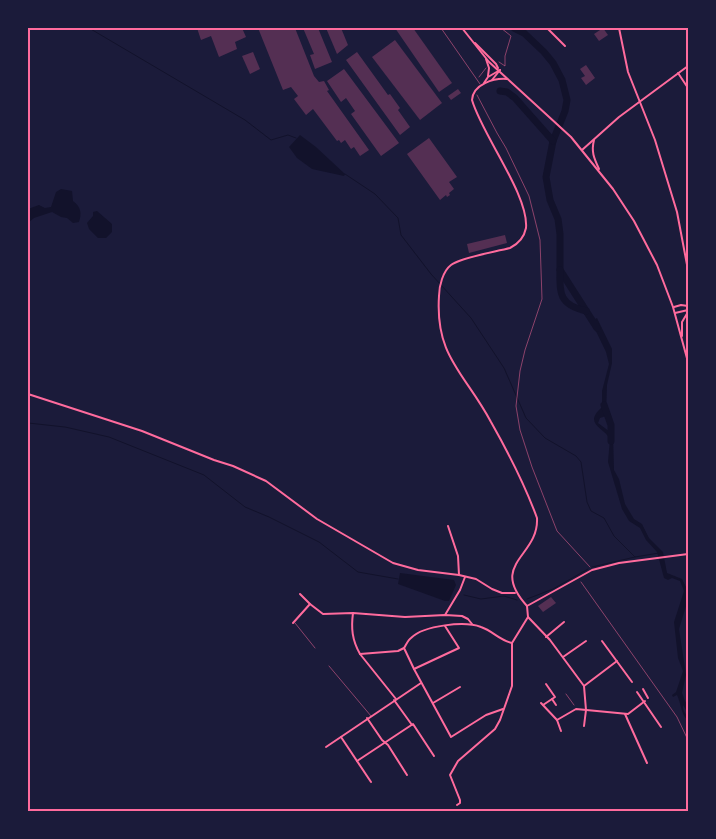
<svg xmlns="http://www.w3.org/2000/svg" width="716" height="839" viewBox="0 0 716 839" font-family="'Roboto Serif',serif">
<rect width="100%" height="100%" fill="#1b1b3a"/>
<g fill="#12122b">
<polygon points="300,135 316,147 345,174 344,176 312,169 297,158 289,147"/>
<path d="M61,189L72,191L73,201C81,207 82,213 79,222L73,223L67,218L61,217L52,212L34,218L28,223V209L39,205L45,208L51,207L56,192Z"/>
<polygon points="97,211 112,224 112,232 106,238 98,238 89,229 87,223 93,216 93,212"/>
<path d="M597,318L612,349V363L607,385L606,416L600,418L598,423L613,434L614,470L619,479L625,504L634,519L642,524L649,538L663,552L667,573L682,579L688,591L687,603L679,629L686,675L682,693L685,701L688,706V713L683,705C682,712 688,715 688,721C680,712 682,706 677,695L673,697L672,695L676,692L683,671L678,658L674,622L684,591L680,581L672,578L668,580L664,578L657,552L646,540L640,528L629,521L622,509L608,462L610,439C603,427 583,424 602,407V391L609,364L606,352L591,321Z"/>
<polygon points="400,573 454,580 456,585 449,601 445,601 398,584"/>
</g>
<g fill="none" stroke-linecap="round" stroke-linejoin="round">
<g stroke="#12122b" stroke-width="1">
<polyline points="89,28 245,120 271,140 288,135 296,138"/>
<polyline points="345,174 375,194 398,218 401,235 431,274 471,318 504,368 526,418 545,438 576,456 581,462 587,502 591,511 604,518 614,536 635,557 659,553"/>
<polyline points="28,423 65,427 109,437 204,475 245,507 269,517 319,542 358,572 398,579"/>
<polyline points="592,567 635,557"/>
<polyline points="464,595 481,599 504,596 517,600"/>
<polyline points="527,599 553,589 588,569"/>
</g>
<g stroke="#12122b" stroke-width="7">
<polyline points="514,28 524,33 544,52 553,63 562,80 567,100 565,111 553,141 546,177 550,200 558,219 560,234 560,270 597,328"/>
<polyline points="500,91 507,92 515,98 553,141"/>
<path d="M560,270C559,294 560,305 586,311"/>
<polyline points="604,405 611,425 611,441"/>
</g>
</g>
<g fill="#542f53">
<polygon points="197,28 242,28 246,37 235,42 237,49 219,57 211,36 201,40"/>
<polygon points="258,28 295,28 314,76 319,82 324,81 329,90 327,91 369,150 360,156 354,147 351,149 345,140 341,143 339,140 337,141 313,109 306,115 294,99 298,96 291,87 283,90"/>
<polygon points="303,28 318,28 332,62 315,69 310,55 314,54"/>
<polygon points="326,28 341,28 348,45 337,54"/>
<polygon points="395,28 413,28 452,83 439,92"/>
<polygon points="603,28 608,35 599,41 594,34"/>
<polygon points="395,40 442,103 420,120 372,57"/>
<polygon points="253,52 260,69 250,74 242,56"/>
<polygon points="357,52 388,95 390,94 400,108 398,110 410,127 400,135 346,60"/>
<polygon points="586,65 595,78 586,85 581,78 585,76 580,69"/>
<polygon points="344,69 399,143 381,156 351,114 355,111 346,98 341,102 327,81"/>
<polygon points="458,89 461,93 451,100 448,96"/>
<polygon points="429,138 457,177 449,182 454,189 449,193 450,195 447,197 446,195 440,200 407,154"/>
<polygon points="505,235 507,243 469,253 467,244"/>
<polygon points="551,597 556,603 543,612 538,606"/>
</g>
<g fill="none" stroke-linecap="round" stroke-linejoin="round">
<g stroke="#ff6b9d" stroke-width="0.5">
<polyline points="499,62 505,66 505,56 511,36 501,28"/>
<polyline points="479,77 486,68"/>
<polyline points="477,95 497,133 506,148 529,196 540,240 542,299 525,350 520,371 516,406 520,430 532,467 557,531 590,567"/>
<polyline points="581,582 677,717 688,740"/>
<polyline points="566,694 574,705"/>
</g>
<g stroke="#ff6b9d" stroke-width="0.5">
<polyline points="441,28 480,84"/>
<polyline points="295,623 315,648"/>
<polyline points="329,666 371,716"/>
</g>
<g stroke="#ff6b9d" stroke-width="2">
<polyline points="547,28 565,46"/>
<polyline points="619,28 628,72 655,140 677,212 688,270"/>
<polyline points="486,59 489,68 488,76"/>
<polyline points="678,73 688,88"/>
<path d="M507,79C494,78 473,84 472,100C482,135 529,195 526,228C524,238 518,244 510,248C495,252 462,257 451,265C443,271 439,286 439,296C435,357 465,373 491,422C508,452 525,485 537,518C539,557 488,563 527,606"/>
<polyline points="492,80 500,70"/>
<polyline points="484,83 488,77 500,70"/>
<polyline points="674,307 681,305 688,306"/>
<polyline points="675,313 688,310"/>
<polyline points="682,336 682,322 688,312"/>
<polyline points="28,394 142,431 214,460 233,466 266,481 317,519 393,563 418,570 459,575 476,579 492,589 502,593 515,593"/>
<polyline points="448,526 458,556 459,575"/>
<polyline points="300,594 310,604 323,614 353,613 405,617 445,615 462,616 468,619 472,624"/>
<polyline points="527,606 592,570 619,563 688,554"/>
<path d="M353,613C351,628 352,640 360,654L398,651L404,648"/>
<polyline points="445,615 460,590 465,577"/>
<polyline points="528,617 550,640 584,686 586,710 584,726"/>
<polyline points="293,623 310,604"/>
<polyline points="546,637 564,622"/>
<polyline points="602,641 632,682"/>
<polyline points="360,654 396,699"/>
<polyline points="563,657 586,641"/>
<polyline points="414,669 459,648 445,626"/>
<polyline points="584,686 617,661"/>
<polyline points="643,689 648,698"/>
<polyline points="637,692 661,727"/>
<polyline points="552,699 556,705"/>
<polyline points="394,700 412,725"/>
<polyline points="433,703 460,687"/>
<polyline points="541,703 557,720 576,709 628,714 645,701"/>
<polyline points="543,705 555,697 546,684"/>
<path d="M503,709L486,715L451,737L414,669L404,648C406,645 408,640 411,638C424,625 465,621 481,627C493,631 499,640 512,643"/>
<polyline points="625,714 647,763"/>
<polyline points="367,718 382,740 388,745 407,775"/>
<polyline points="557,720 561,731"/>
<polyline points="341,737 371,782"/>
<polyline points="326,747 421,683"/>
<polyline points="357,761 413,724 434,756"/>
<polyline points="457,805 460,803 460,800 450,775 458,761 495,729 500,720 512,686 512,643 528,617 527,606"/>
</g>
<g stroke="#ff6b9d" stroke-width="2">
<polyline points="462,28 489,62 571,137 613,189 634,221 657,265 673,307 688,362"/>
<polyline points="475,43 496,64 498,68"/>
<path d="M594,140C591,152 594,158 599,169"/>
<polyline points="582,150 619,117 688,66"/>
</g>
</g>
<rect width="716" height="839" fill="none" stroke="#1b1b3a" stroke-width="58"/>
<rect x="29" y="29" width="658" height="781" fill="none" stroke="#ff6b9d" stroke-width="2"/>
</svg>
